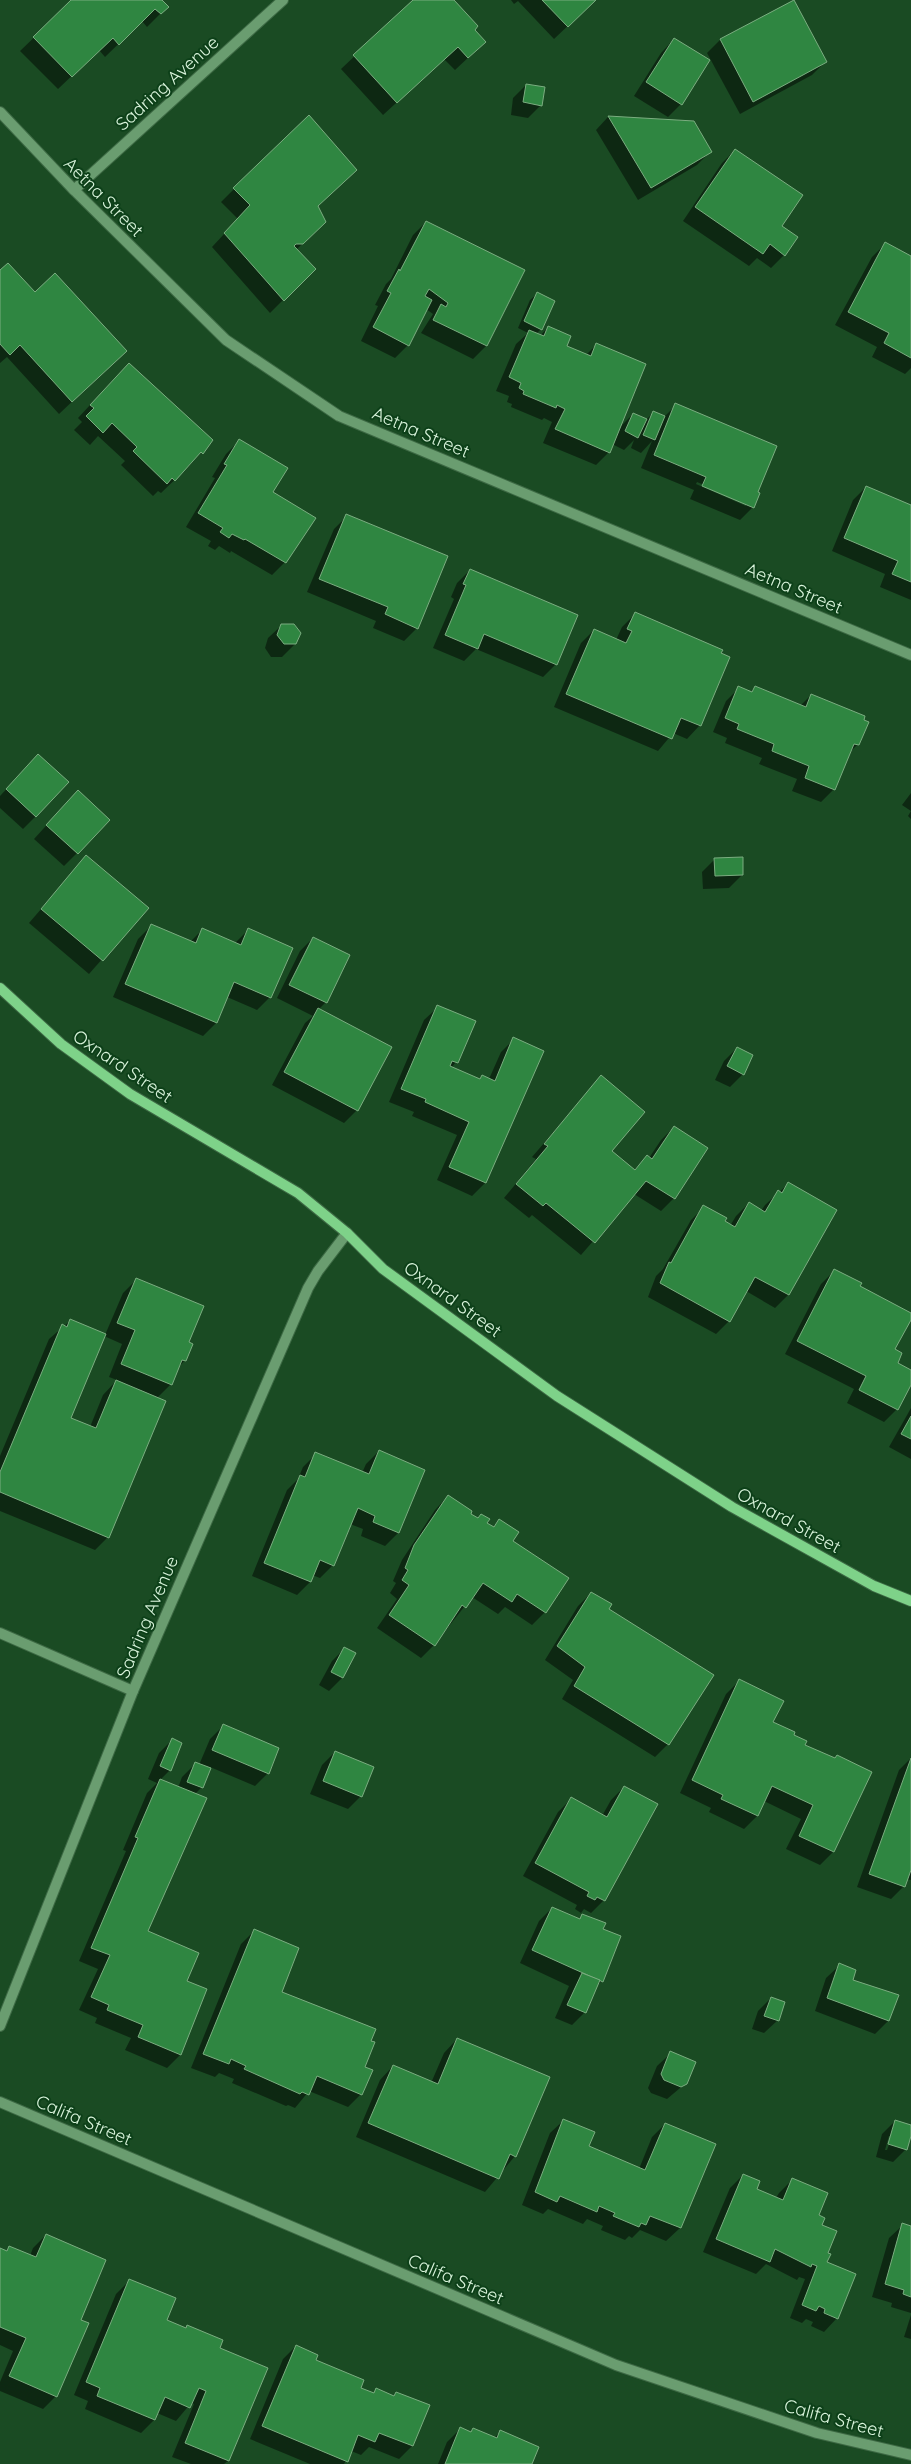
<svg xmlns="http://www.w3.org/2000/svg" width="911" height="2464" viewBox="0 0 911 2464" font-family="Quicksand,sans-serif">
<rect width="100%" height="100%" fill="#1a4b23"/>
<g fill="#0007" fill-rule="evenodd">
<polygon points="73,0 160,0 167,7 147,27 142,21 105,57 99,50 58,89 20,51"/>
<polygon points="414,0 452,0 473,30 471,55 455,70 444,59 383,115 341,69"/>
<polygon points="511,0 595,0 554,39 518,1 514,4"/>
<polygon points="674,39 681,104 668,117 634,96 661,53"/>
<polygon points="720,40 825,62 812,75 740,114 707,53"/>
<polygon points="526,85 541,105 528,118 511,115 513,98"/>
<polygon points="608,117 693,122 710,152 697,165 638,200 596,130"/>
<polygon points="735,150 780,226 784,255 771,268 757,258 749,266 683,221 722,163"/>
<polygon points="234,189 317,207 324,222 296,250 301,282 270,313 212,247 238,219 221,202"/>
<polygon points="426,222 523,271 486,346 473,359 421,333 433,314 426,309 408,345 395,358 361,341 378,306 375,305 386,284 391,279 413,235"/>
<polygon points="885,244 911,258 911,368 905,374 872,357 877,347 835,325 872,257"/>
<polygon points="0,272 35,294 112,364 59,414 7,357 0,363"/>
<path d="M537,294L541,329L536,334L540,336L548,327L566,347L586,355L596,345L618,429L633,414L646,420L654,412L664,417L676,405L756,493L753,507L740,520L690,499L694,490L641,468L652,441L641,453L631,448L634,440L624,450L612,444L609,452L596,465L543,443L552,422L544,418L542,420L511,407L512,404L507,402L509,396L496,391L516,344L528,333L518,328L530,300ZM697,482L746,503V506L696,484Z"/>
<polygon points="116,377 211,440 189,466 161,493 158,491 153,496 121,465 125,461 98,436 90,445 74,430 82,422 78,418"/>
<polygon points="239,441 272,493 285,562 272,575 231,551 230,553 219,546 215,550 208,546 211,541 186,527 215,478 212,477 226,454"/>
<polygon points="866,487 911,507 911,600 880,587 885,574 832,551 853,500"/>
<polygon points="347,516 417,628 404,641 373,628 376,621 307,592 334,529"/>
<polygon points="470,570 556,664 543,677 476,649 464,661 433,648 454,599 451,597 457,583"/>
<polygon points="635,614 700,725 687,739 673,733 658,751 554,707 581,643 594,630 616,640 622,627"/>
<polygon points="282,625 295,644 282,657 271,657 265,648 268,638"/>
<polygon points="755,687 800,706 811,695 858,744 849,753 834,789 821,802 792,791 797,779 759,764 762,758 725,743 727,738 713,732 726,701 739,688 750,693"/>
<polygon points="25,769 36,816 23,829 0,808 0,796"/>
<polygon points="911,793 911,819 908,816 911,811 902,805"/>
<polygon points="65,805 77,853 64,866 34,839"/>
<polygon points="86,857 147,908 89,974 29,923"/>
<polygon points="715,859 742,875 729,888 703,889 702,872"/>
<polygon points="151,926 190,942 202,930 234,944 248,930 270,997 257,1010 227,997 216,1023 203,1036 113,997 138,939"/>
<polygon points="313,938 349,955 326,1002 318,1010 357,1110 344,1123 272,1085 305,1023 313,1016 277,998 300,951"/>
<polygon points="438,1007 456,1062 451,1068 478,1080 482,1076 489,1079 501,1052 514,1039 542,1052 485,1183 472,1196 437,1180 457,1135 412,1116 414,1112 389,1102 424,1020"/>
<polygon points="737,1048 752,1056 743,1074 730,1087 715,1080 724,1061"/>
<polygon points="601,1077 610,1151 634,1170 647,1157 649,1158 661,1140 674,1127 674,1198 661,1211 634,1194 581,1255 532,1215 529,1218 504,1198 536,1159 532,1157"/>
<polygon points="788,1184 835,1210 788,1295 775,1308 746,1291 729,1321 716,1334 648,1297 656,1276 663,1269 691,1220 704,1207 730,1226 736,1216 749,1203 761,1211 765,1205"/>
<polygon points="834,1271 858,1287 911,1315 894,1350 896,1364 911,1371 911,1382 897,1409 884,1422 847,1403 854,1389 785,1354 821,1284"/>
<path d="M136,1280L188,1343L185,1360L178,1368L171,1384L157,1398L108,1537L95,1550L0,1511V1456L49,1339L71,1320L105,1335L123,1293ZM104,1336L122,1344L109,1377L117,1380L103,1395L90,1427L69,1419Z"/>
<polygon points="911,1408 911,1459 889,1447"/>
<polygon points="379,1451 424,1470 398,1533 385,1546 361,1536 363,1529 350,1524 333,1565 320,1578 312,1575 310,1582 297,1595 252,1576 287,1490 298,1479 303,1467 316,1454 362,1473 366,1464"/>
<polygon points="448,1496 469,1514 492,1528 499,1521 545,1612 532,1625 505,1607 498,1614 472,1597 434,1645 421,1658 377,1628 397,1599 390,1593 396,1583 393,1581 402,1560 435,1510"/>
<polygon points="591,1593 607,1609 668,1744 655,1757 562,1699 573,1680 545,1660 578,1606"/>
<polygon points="345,1648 355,1653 342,1678 329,1691 319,1685 332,1661"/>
<polygon points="739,1681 772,1722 804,1746 870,1772 833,1852 820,1865 786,1849 801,1819 764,1801 757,1816 744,1829 709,1812 711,1808 680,1793 726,1694"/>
<polygon points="223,1726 268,1773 255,1786 210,1767 202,1787 194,1795 147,1932 186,1981 206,1990 180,2055 167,2068 125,2050 131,2038 95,2023 97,2018 79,2010 98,1969 79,1961 126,1851 123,1850 147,1793 157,1783 148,1779 159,1753 172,1740 170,1770 160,1780 178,1788 182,1777 196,1763 199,1765 210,1739"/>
<polygon points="335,1752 361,1796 348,1809 310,1794 322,1765"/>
<polygon points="911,1758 911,1880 906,1879 904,1886 891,1899 857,1887 899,1770"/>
<polygon points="624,1787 604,1900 591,1913 584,1909 581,1913 575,1909 577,1905 523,1876 558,1812 571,1799 602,1816 611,1800"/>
<polygon points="552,1908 578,1920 583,1915 602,1929 602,1981 596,1986 585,2012 572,2025 555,2018 569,1986 520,1963 539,1921"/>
<polygon points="254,1931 280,1992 370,2041 363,2067 361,2094 348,2107 309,2091 295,2108 288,2105 286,2106 232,2083 234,2079 219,2073 215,2077 191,2068 241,1944"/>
<polygon points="840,1965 851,1980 897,1996 888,2021 875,2034 815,2011 826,1978"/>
<polygon points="771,1998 778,2020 764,2033 752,2029 758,2011"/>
<polygon points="457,2039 515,2156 485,2192 356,2137 380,2080 393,2066 431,2083 444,2053"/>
<polygon points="671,2053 686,2083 667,2099 651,2093 648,2088 657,2066"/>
<polygon points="564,2120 587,2147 639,2169 652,2137 665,2124 714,2145 680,2228 666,2241 640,2230 632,2238 629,2236 625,2240 601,2230 603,2226 587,2219 583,2224 548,2209 543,2214 522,2205 550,2133"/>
<path d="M895,2121L911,2127V2132L906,2149L893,2162L876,2157L882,2134ZM889,2136H892L887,2150H885Z"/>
<polygon points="743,2175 756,2190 776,2198 779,2193 792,2180 817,2216 826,2253 826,2263 837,2318 824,2332 811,2326 813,2322 806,2319 802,2323 790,2318 805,2279 799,2277 797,2280 766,2264 756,2274 703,2252 730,2188"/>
<polygon points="903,2225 911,2227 911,2313 891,2307 892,2303 872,2297 889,2238"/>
<polygon points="46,2235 56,2396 43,2409 0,2391 0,2382 13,2351 0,2345 0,2250 5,2252 9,2247 30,2256 33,2248"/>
<polygon points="129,2281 165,2321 218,2349 266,2368 228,2461 224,2464 191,2464 172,2457 194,2404 191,2403 176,2421 157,2413 154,2420 141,2433 85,2409 88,2401 74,2395 116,2294"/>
<polygon points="911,2315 911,2339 904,2337"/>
<polygon points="296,2346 359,2388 373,2394 377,2390 393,2396 396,2393 428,2406 412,2446 399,2459 369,2447 361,2455 351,2451 344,2464 310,2464 250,2439 283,2359"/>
<polygon points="460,2429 470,2433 473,2429 494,2438 500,2432 531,2464 438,2464 447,2442"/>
</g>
<g fill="#2f8641" stroke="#7bad80">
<polygon points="71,0 162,0 169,7 161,14 155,9 119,45 113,38 72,77 33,37"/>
<polygon points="413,0 454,0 478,26 475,30 486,42 468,58 458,47 397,103 353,55"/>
<polygon points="542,0 596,0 568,27"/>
<polygon points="794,0 827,62 753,102 720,39"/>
<polygon points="674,38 710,60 682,105 646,82"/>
<polygon points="526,84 545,87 542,106 523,102"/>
<polygon points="309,115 357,170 318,206 326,222 303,244 296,244 294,246 316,269 284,301 224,233 250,205 233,188"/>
<polygon points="608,116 694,121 712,152 651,188"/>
<polygon points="735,149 803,195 782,226 798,237 785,256 770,244 763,254 695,207"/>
<polygon points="426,221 525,270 487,346 433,320 441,304 446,307 448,303 429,289 425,296 432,300 409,346 373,327 391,293 387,291 399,269 400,271"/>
<polygon points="885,242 911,256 911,358 884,343 889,333 848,312"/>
<polygon points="8,263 35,292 55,273 127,351 72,402 20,345 10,355 0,344 0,270"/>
<polygon points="537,292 555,301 542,330 524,321"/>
<polygon points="548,326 571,336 567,346 591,356 596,343 646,364 610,453 555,429 565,409 557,405 556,408 523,394 524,391 519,388 521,383 509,377 529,330 544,336"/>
<polygon points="129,363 213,440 203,454 201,452 175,481 172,478 167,484 133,451 137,447 112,423 103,433 86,416 94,408 90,405"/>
<polygon points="675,403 777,446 758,492 760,493 754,508 702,486 706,477 654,455"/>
<polygon points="653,411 665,416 655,440 643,435"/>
<polygon points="633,413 647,419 638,438 625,431"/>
<polygon points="239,439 288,468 273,492 316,518 286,563 245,539 244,540 232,534 229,538 220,532 223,528 198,513 227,465 224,464"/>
<polygon points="866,486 911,505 911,582 892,574 898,561 844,538"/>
<polygon points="346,514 448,556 418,629 385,614 388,607 319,579"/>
<polygon points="470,569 578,615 557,665 484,634 478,649 445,635 466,585 463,584"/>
<polygon points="635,612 723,650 721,653 730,657 701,726 681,718 672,739 566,694 594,629 626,643 632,631 627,629"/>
<polygon points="281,624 294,624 301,633 296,644 284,644 277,635"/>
<polygon points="738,686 752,692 755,686 806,707 811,694 865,716 864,720 869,722 859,745 854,744 835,790 805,778 809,766 772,751 774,744 737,729 739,724 725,718"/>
<polygon points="38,754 69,782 36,817 6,789"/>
<polygon points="78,790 110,820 78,854 46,825"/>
<polygon points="86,855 149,908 103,961 41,909"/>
<polygon points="743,857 743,875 715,876 714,858"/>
<polygon points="151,924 196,943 202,928 241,945 248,928 293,948 271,998 234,982 217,1023 125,984"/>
<polygon points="313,937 350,955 327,1003 289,985"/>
<polygon points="437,1005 476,1021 458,1063 452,1061 450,1066 480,1079 482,1075 495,1081 513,1037 544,1051 486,1183 449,1167 469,1122 425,1102 426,1099 401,1089"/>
<polygon points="318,1008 392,1047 358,1111 284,1072"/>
<polygon points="737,1047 753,1055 744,1075 727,1066"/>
<polygon points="601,1075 645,1112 612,1151 635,1170 647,1155 652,1159 674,1126 708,1148 675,1199 646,1181 595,1243 546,1203 543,1206 516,1184 548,1146 544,1144"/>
<polygon points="788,1182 837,1210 789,1295 755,1277 730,1322 660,1283 669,1262 671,1263 703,1205 727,1218 725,1221 735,1227 749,1202 765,1212 778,1190 782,1193"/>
<polygon points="834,1269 862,1283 860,1286 911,1313 911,1320 895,1349 902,1353 898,1363 911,1370 911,1385 898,1410 859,1390 866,1376 797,1341"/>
<polygon points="136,1278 204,1306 189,1342 193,1344 186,1361 182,1360 172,1385 121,1364 135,1330 117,1323"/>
<polygon points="70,1319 106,1334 71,1418 96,1428 116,1380 166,1401 109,1538 0,1492 0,1472 62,1324 67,1327"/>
<polygon points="911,1416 911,1439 901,1434"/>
<polygon points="379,1450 425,1470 399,1533 373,1522 375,1516 358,1508 334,1566 320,1560 311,1582 264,1563 300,1475 305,1477 315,1452 369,1474"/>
<polygon points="448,1495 472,1511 471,1514 478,1518 481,1514 490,1519 487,1523 494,1527 499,1519 519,1532 513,1541 569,1578 546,1613 517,1594 512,1602 483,1583 466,1608 462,1605 435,1646 389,1615 409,1585 402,1580 408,1570 405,1568 414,1545"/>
<polygon points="591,1592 612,1604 609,1609 714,1675 669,1745 574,1686 585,1667 557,1646"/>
<polygon points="344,1647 356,1653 343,1678 331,1672"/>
<polygon points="739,1679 784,1701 773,1722 795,1732 794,1735 807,1741 805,1745 835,1758 837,1755 872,1772 834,1852 799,1836 813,1805 772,1786 758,1816 721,1799 723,1795 692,1780"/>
<polygon points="223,1724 279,1748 269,1774 212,1750"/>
<polygon points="172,1738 182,1743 171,1771 160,1766"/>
<polygon points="335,1751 374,1767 362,1797 323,1781"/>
<polygon points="911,1758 911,1870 905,1887 869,1874"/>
<polygon points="195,1762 211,1768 203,1788 187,1782"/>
<polygon points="160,1779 207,1798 148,1931 199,1953 187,1981 207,1989 181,2055 138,2037 143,2025 107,2010 109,2005 91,1997 110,1955 91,1948 138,1838 135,1837"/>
<polygon points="624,1786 658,1804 605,1901 597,1897 595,1900 587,1896 589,1892 535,1863 571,1797 607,1817"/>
<polygon points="552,1907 580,1919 582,1914 606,1923 603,1929 621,1936 603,1982 532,1950"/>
<polygon points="254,1929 299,1948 282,1992 376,2029 371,2041 375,2042 365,2067 373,2070 362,2095 317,2076 309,2095 302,2092 300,2094 244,2069 246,2066 231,2059 229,2064 203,2054"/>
<polygon points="839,1963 856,1970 853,1980 899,1995 889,2021 827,1998"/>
<polygon points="582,1973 600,1980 586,2013 567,2005"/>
<polygon points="771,1997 785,2002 779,2021 764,2016"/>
<polygon points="457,2038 550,2077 516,2157 510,2154 499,2179 368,2123 393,2065 438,2084"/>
<polygon points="670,2051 696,2062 687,2084 681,2087 664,2080 661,2074"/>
<polygon points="563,2119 595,2132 589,2146 645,2170 665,2123 716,2144 681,2228 650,2216 646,2225 641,2223 639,2227 613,2216 615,2213 599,2206 597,2212 560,2196 557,2202 535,2192"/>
<polygon points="895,2120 911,2125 911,2136 907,2150 888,2144"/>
<polygon points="743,2174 760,2181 757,2189 783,2200 792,2178 828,2193 819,2215 825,2218 822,2225 837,2231 828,2253 831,2254 827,2262 856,2274 838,2319 824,2313 825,2309 819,2306 816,2311 802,2305 817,2266 812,2264 811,2267 775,2249 770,2262 716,2239"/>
<polygon points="902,2223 911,2226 911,2297 903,2294 904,2290 885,2284"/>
<polygon points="46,2234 106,2260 81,2320 89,2323 57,2397 9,2376 26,2338 0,2327 0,2248 7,2251 9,2246 36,2257"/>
<polygon points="129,2279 176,2298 167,2320 186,2328 187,2325 223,2340 220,2348 268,2368 229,2461 185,2443 206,2391 199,2388 190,2408 165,2397 155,2420 97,2396 100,2388 86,2382"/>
<polygon points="296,2345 318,2355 316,2360 364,2380 361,2388 374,2393 376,2388 394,2396 396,2392 430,2405 413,2446 379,2433 375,2442 358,2435 348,2462 262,2426"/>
<polygon points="460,2427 471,2432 473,2428 497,2438 500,2430 539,2447 532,2464 445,2464"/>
</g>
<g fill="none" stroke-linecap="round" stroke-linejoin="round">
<g stroke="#3d6944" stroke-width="12">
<g id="street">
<polyline points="0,112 74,190 226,340 339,416 911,655"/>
<polyline points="74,190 283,0"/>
<polyline points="0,1633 133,1691"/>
<polyline points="0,2026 133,1691 308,1288 318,1271 347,1233"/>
<polyline points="0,2102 616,2365 817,2433 911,2455"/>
</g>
</g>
<g stroke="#3d6944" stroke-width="12">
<polyline id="secondary" points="0,988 61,1044 130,1094 298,1193 347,1233 383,1269 557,1396 732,1507 874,1586 911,1601"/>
</g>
<use href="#street" stroke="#6a9d70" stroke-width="10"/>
<use href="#secondary" stroke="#7ed289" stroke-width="10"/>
</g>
<g text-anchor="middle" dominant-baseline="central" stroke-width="4" stroke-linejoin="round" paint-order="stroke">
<g font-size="18" fill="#daf4dc" stroke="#0d4019">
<text transform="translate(167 83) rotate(-42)">Sadring Avenue</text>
<text transform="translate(104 197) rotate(45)">Aetna Street</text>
<text transform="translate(421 432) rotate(23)">Aetna Street</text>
<text transform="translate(794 588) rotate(23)">Aetna Street</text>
<text transform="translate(123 1066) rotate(34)">Oxnard Street</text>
<text transform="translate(453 1299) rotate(36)">Oxnard Street</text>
<text transform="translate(789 1520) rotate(29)">Oxnard Street</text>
<text transform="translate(147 1617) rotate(-67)">Sadring Avenue</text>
<text transform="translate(84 2120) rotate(23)">Califa Street</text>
<text transform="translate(456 2279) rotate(23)">Califa Street</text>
<text transform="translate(834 2418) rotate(15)">Califa Street</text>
</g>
</g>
</svg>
